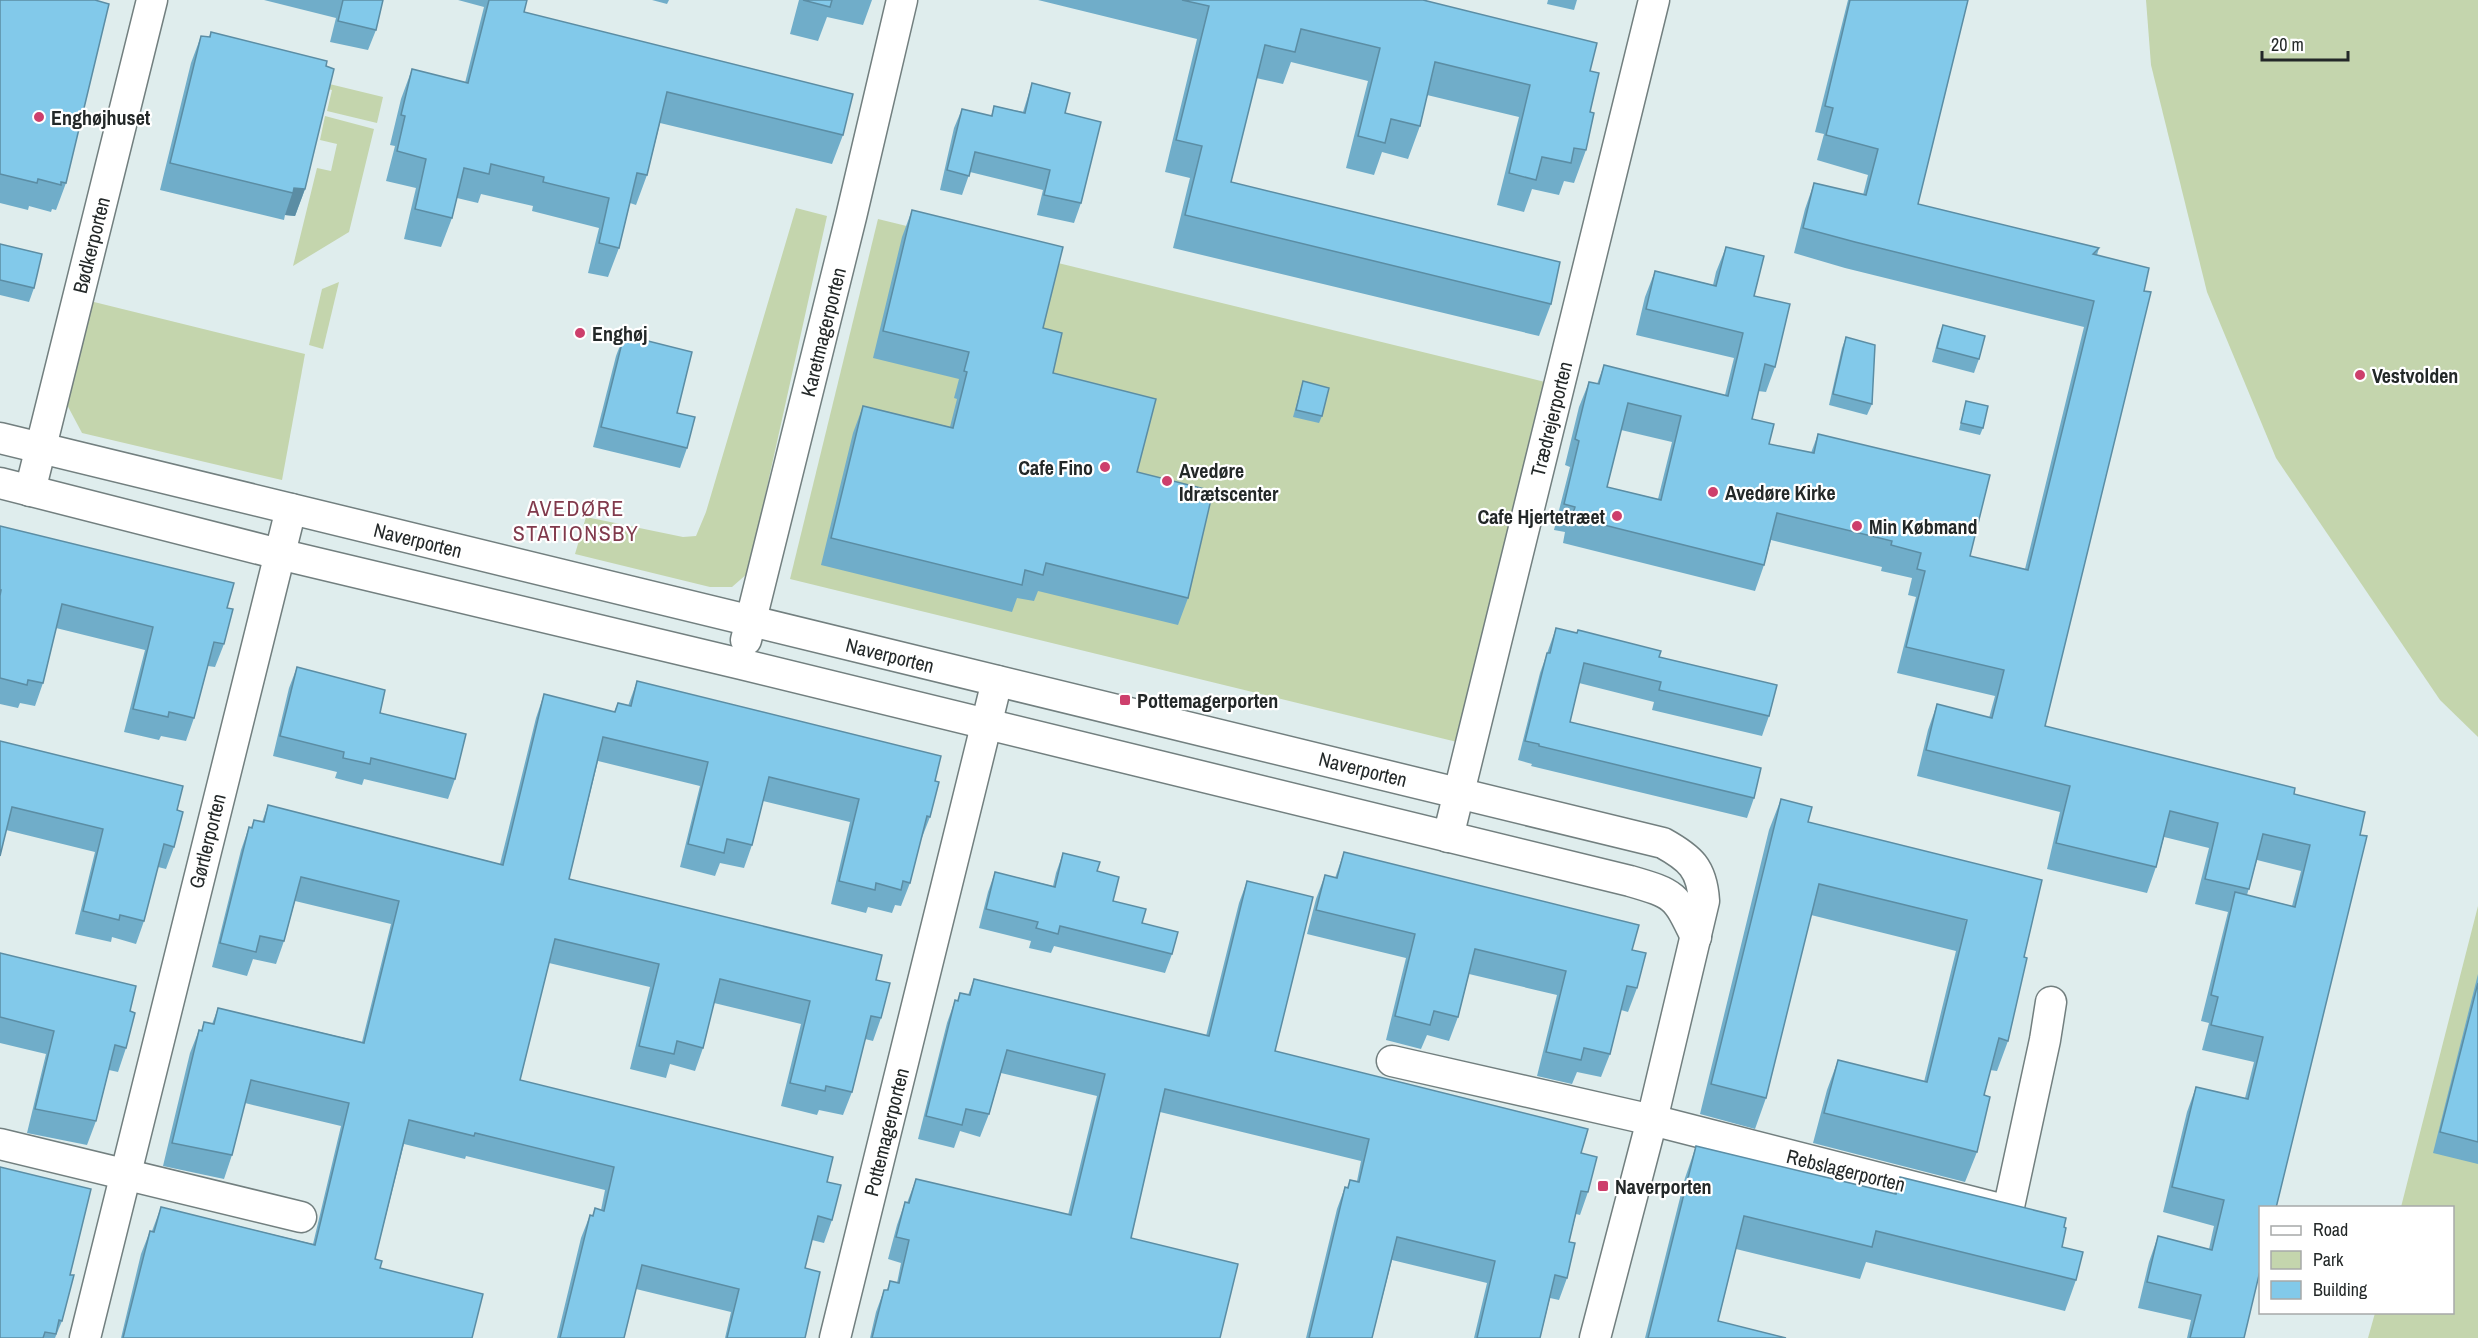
<svg xmlns="http://www.w3.org/2000/svg" width="2478" height="1338" viewBox="0 0 2478 1338" font-family="'Archivo Narrow',sans-serif">
<rect width="100%" height="100%" fill="#dfeded"/>
<g fill="#c4d5ad">
<polygon points="2146,0 2478,0 2478,737 2440,700 2276,458 2207,292 2151,65"/>
<polygon points="313,80 383,97 377,123 327,111 332,90 312,85"/>
<polygon points="325,116 374,129 349,232 293,266 317,168 331,171 337,144 320,140"/>
<polygon points="796,208 827,216 748,573 732,587 710,587 575,554 586,517 683,537 696,536 706,512"/>
<polygon points="878,219 1545,382 1457,742 790,579"/>
<polygon points="339,282 323,349 309,345 322,289"/>
<polygon points="90,301 305,354 282,480 82,433 65,401"/>
<polygon points="2478,906 2478,1338 2368,1338 2375,1313 2452,1312 2452,1208 2401,1207"/>
</g>
<g fill="none" stroke-linecap="round" stroke-linejoin="round">
<g stroke="#727f7f" stroke-width="33">
<g id="minor">
<path d="M0,438L1663,843C1690,858 1702,868 1704,901L1652,1120L1595,1338"/>
<path d="M0,483L279,554L741,664L1630,881C1675,894 1676,895 1696,937"/>
<polyline points="30,491 152,0"/>
<polyline points="746,640 851,217 902,0"/>
<polyline points="1448,837 1654,0"/>
<polyline points="1392,1061 1652,1120 2008,1211 2045,1040 2051,1002"/>
<polyline points="0,1144 301,1217"/>
<polyline points="85,1338 291,509"/>
<polyline points="835,1338 997,681"/>
</g>
</g>
<use href="#minor" stroke="#fff" stroke-width="30"/>
</g>
<g fill="#70adc9" fill-rule="evenodd">
<polygon points="0,0 66,183 56,210 52,209 51,212 29,206 28,210 0,203"/>
<polygon points="264,0 383,0 376,30 368,50 330,42 336,18"/>
<polygon points="458,0 527,0 524,12 843,135 832,164 660,123 647,175 636,205 630,203 619,248 608,277 588,273 599,228 532,211 533,206 481,194 478,203 457,198 452,218 441,247 404,239 416,188 386,181 395,146 390,145 401,99 412,69 465,83 484,7"/>
<polygon points="652,0 669,0 667,4"/>
<polygon points="799,0 872,0 863,25 827,17 818,41 790,34"/>
<polygon points="1038,0 1423,0 1590,71 1590,112 1586,150 1574,183 1564,181 1559,195 1532,189 1524,212 1497,205 1519,117 1427,95 1420,126 1408,159 1382,152 1374,175 1346,168 1368,81 1291,62 1283,84 1256,78 1231,182 1551,304 1539,336 1173,248 1190,178 1165,172 1197,39"/>
<polygon points="1548,0 1577,0 1574,10 1547,4"/>
<path d="M1848,0H1968L1918,204L2099,248L2097,255L2144,291L2045,726L2294,794L2365,812L2244,1338H2187L2191,1320L2138,1308L2149,1262L2158,1236L2209,1249L2214,1226L2163,1212L2187,1112L2196,1087L2245,1098L2254,1062L2202,1050L2209,1023L2201,1021L2228,912L2195,904L2209,848L2164,837L2156,867L2147,893L2047,869L2060,812L1917,776L1928,730L1937,704L1989,718L1995,696L1897,673L1916,597L1908,595L1912,578L1881,571L1882,567L1771,540L1764,565L1755,591L1563,543L1565,532L1554,530L1570,467L1565,465L1579,407L1589,382L1597,384L1604,365L1725,395L1734,358L1636,335L1645,297L1655,271L1713,285L1716,272L1726,247L1754,296L1775,367L1766,392L1758,391L1752,419L1769,444L1811,453L1818,434L1970,556L2025,569L2084,327L1845,268L1794,253L1805,209L1814,183L1863,195L1868,175L1817,160L1824,134L1815,132ZM1621,430L1672,442L1658,499L1607,487ZM2257,860L2301,871L2292,906L2247,895Z"/>
<polygon points="211,32 305,189 295,216 285,215 284,220 160,190 191,63 201,36 209,37"/>
<polygon points="1032,83 1065,113 1081,203 1074,223 1037,215 1043,190 970,172 962,195 940,190 954,128 962,109 991,116 994,106 1023,112"/>
<polygon points="912,210 1043,328 1053,373 1137,472 1188,598 1178,625 1038,591 1034,601 1017,598 1012,612 821,565 853,433 863,406 950,427 957,399 954,398 959,379 873,358 902,237"/>
<polygon points="0,244 34,288 29,302 0,295"/>
<polygon points="1943,325 1979,359 1974,373 1932,362 1938,339"/>
<polygon points="624,335 677,413 687,448 680,468 593,447 616,356"/>
<polygon points="1846,337 1872,404 1867,415 1829,405 1842,348"/>
<polygon points="1303,381 1322,416 1319,423 1293,417"/>
<polygon points="1966,401 1983,428 1980,435 1959,430"/>
<polygon points="0,526 227,608 224,644 215,667 208,666 194,718 186,741 161,736 159,740 124,732 145,650 56,628 43,683 35,706 20,703 18,708 0,704"/>
<polygon points="1556,628 1659,657 1769,716 1762,736 1652,710 1654,702 1579,683 1570,722 1754,798 1747,818 1531,766 1532,764 1518,760 1540,673"/>
<polygon points="297,667 380,713 455,779 448,799 364,779 362,785 335,778 337,772 273,756 289,688"/>
<polygon points="637,681 935,781 930,817 921,840 910,883 901,906 895,905 892,913 868,907 866,913 831,904 850,822 763,801 752,845 744,868 720,863 715,876 680,867 700,786 598,761 569,879 876,980 881,1018 873,1041 865,1039 852,1092 843,1115 819,1110 817,1115 781,1106 801,1024 714,1003 703,1048 695,1071 670,1064 666,1078 630,1069 650,987 549,963 520,1080 827,1182 832,1220 824,1243 812,1240 805,1268 805,1338 725,1338 731,1312 636,1289 624,1338 557,1338 581,1238 590,1215 592,1216 595,1208 601,1210 605,1190 466,1156 465,1159 404,1144 375,1259 380,1268 472,1338 121,1338 141,1254 150,1231 152,1231 161,1207 313,1244 341,1126 245,1103 232,1155 224,1179 163,1166 190,1053 199,1030 201,1031 204,1022 212,1024 218,1008 362,1042 391,924 295,901 284,941 276,964 253,959 247,976 212,967 241,850 249,827 251,828 254,820 262,822 268,805 500,864 536,718 544,694 614,712 618,703 628,706"/>
<polygon points="0,741 177,810 174,847 166,869 158,867 144,921 136,944 112,937 111,942 75,934 95,852 6,830"/>
<polygon points="1781,799 1808,822 2024,957 2008,1041 1997,1071 1990,1070 1984,1095 1977,1152 1965,1182 1813,1143 1827,1090 1838,1060 1924,1082 1956,951 1811,915 1766,1098 1755,1129 1700,1114 1769,830"/>
<polygon points="1344,852 1632,950 1637,988 1628,1012 1621,1010 1610,1054 1601,1077 1577,1072 1572,1084 1537,1076 1557,995 1469,974 1458,1017 1449,1041 1427,1035 1421,1049 1386,1040 1406,958 1307,934 1316,899 1325,875 1335,878"/>
<polygon points="1063,853 1097,871 1113,901 1142,923 1172,954 1165,973 1054,946 1051,953 1029,948 1031,941 979,928 988,892 995,872 1053,886 1056,873"/>
<polygon points="1247,881 1275,1051 1581,1153 1588,1192 1580,1215 1576,1214 1569,1242 1567,1278 1559,1300 1550,1298 1540,1338 1474,1338 1487,1283 1392,1260 1372,1338 1306,1338 1337,1209 1345,1187 1347,1188 1350,1180 1357,1181 1361,1161 1160,1112 1131,1238 1220,1338 870,1338 876,1312 884,1290 887,1290 890,1281 897,1283 901,1263 888,1259 897,1225 905,1202 907,1203 916,1179 1068,1215 1097,1096 1001,1073 989,1114 980,1137 960,1131 954,1148 918,1139 947,1023 955,1000 957,1001 960,993 968,995 974,979 1206,1036 1239,903"/>
<polygon points="0,953 130,1011 126,1048 118,1072 109,1070 96,1121 87,1145 27,1133 46,1054 0,1043"/>
<polygon points="2478,974 2478,1164 2433,1153"/>
<polygon points="1696,1146 1894,1194 1900,1177 2064,1227 2062,1247 2076,1280 2065,1311 1866,1262 1860,1279 1736,1249 1718,1321 1786,1338 1645,1338 1685,1178"/>
<polygon points="70,1275 62,1321 55,1338 0,1338"/>
</g>
<polygon fill="#5b8da4" points="294,188 305,189 295,216 285,215"/>
<g fill="#82c9ea" stroke="#5b8da4" stroke-width="1.5" fill-rule="evenodd">
<polygon points="0,0 95,0 109,4 66,183 61,182 61,185 38,179 37,183 0,174"/>
<polygon points="343,0 383,0 376,30 338,21"/>
<polygon points="489,0 527,0 524,12 853,94 843,135 667,92 647,175 637,173 619,248 599,243 609,198 543,182 544,177 491,164 489,174 464,168 452,218 415,209 426,159 397,151 405,116 401,115 412,69 468,83"/>
<polygon points="803,0 832,0 830,7"/>
<polygon points="1182,0 1423,0 1597,43 1590,71 1599,73 1590,112 1594,113 1586,150 1574,148 1571,163 1542,157 1536,180 1509,173 1530,85 1435,62 1420,126 1391,119 1385,143 1358,136 1380,48 1301,29 1295,52 1265,45 1231,182 1560,262 1551,304 1185,215 1202,146 1176,140 1209,6"/>
<path d="M1850,0H1968L1918,204L2099,248L2093,254L2149,268L2144,291L2151,292L2045,726L2295,788L2294,794L2365,812L2360,835L2367,836L2276,1208H2260V1271L2244,1338H2190L2201,1295L2147,1282L2158,1236L2212,1250L2224,1200L2172,1187L2196,1087L2248,1099L2263,1037L2211,1025L2218,997L2211,995L2235,892L2295,907L2310,845L2263,834L2249,889L2205,879L2218,823L2170,811L2156,867L2056,843L2070,786L1926,750L1937,704L1992,718L2004,670L1906,647L1925,571L1917,569L1921,553L1891,545L1892,541L1777,513L1764,565L1572,517L1575,507L1564,504L1579,441L1575,439L1589,382L1599,384L1604,365L1728,396L1743,333L1646,309L1655,271L1716,286L1726,247L1764,256L1754,296L1790,304L1775,367L1765,364L1752,419L1774,424L1769,444L1814,453L1818,434L1990,475L1970,556L2028,570L2094,301L1855,242L1803,228L1814,183L1866,195L1878,149L1826,135L1833,108L1825,106ZM1628,403L1681,416L1661,500L1607,487Z"/>
<polygon points="211,32 327,61 326,66 334,69 305,189 294,188 293,193 170,163 201,36 210,37"/>
<polygon points="1032,83 1070,93 1065,113 1101,122 1081,203 1044,195 1050,170 975,152 969,176 947,170 962,109 992,116 994,106 1025,113"/>
<polygon points="912,210 1063,247 1043,328 1062,333 1053,373 1156,399 1137,472 1213,491 1188,598 1046,563 1043,575 1025,570 1022,585 831,538 863,406 953,428 967,372 964,371 969,352 883,331"/>
<polygon points="0,244 42,254 34,288 0,280"/>
<polygon points="1943,325 1985,336 1979,359 1937,348"/>
<polygon points="624,335 692,352 677,413 695,417 687,448 601,427"/>
<polygon points="1846,337 1875,345 1872,404 1833,394"/>
<polygon points="1303,381 1329,388 1322,416 1296,410"/>
<polygon points="1966,401 1988,406 1983,428 1961,423"/>
<polygon points="0,526 234,583 227,608 233,609 224,644 214,642 194,718 169,712 168,717 133,709 153,627 62,604 43,683 28,680 27,685 0,678 0,596 1,590 0,590"/>
<polygon points="1556,628 1577,633 1578,630 1661,651 1659,657 1777,685 1769,716 1659,690 1661,682 1584,663 1570,722 1761,768 1754,798 1539,746 1539,744 1525,741 1547,653 1550,653"/>
<polygon points="297,667 385,690 380,713 466,734 455,779 371,758 370,764 343,758 344,752 280,736"/>
<polygon points="637,681 941,756 935,781 939,782 930,817 927,816 910,883 903,881 901,890 876,883 875,890 839,881 859,799 769,777 752,845 727,839 724,853 688,844 708,762 603,737 569,879 882,955 876,980 890,983 881,1018 871,1016 852,1092 826,1086 825,1091 790,1083 810,1001 720,979 703,1048 677,1041 674,1054 639,1046 659,964 555,939 520,1080 833,1157 827,1182 841,1185 832,1220 818,1216 805,1268 820,1272 805,1338 727,1338 739,1289 642,1265 624,1338 560,1338 590,1215 593,1216 595,1208 604,1211 614,1167 475,1133 474,1136 409,1120 375,1259 382,1261 380,1268 483,1294 472,1338 123,1338 150,1231 154,1232 161,1207 315,1245 349,1103 251,1080 232,1155 172,1143 199,1030 202,1031 204,1022 214,1024 218,1008 364,1043 399,901 301,877 284,941 260,936 256,952 220,943 249,827 252,828 254,820 264,822 268,805 503,865 544,694 615,712 618,703 631,706"/>
<polygon points="0,741 183,786 177,810 183,812 174,847 164,844 144,921 120,915 119,920 83,911 103,829 12,807 0,856"/>
<polygon points="1781,799 1812,807 1808,822 2042,880 2024,957 2027,958 2008,1041 1999,1038 1984,1095 1990,1097 1977,1152 1824,1113 1838,1060 1927,1082 1967,920 1819,884 1766,1098 1711,1084"/>
<polygon points="1344,852 1639,925 1632,950 1646,953 1637,988 1627,986 1610,1054 1584,1048 1581,1060 1546,1052 1566,971 1475,949 1458,1017 1434,1011 1430,1025 1395,1016 1415,934 1316,910 1325,875 1337,878"/>
<polygon points="1063,853 1100,862 1097,871 1119,877 1113,901 1146,909 1142,923 1178,932 1172,954 1060,926 1058,934 1036,928 1038,922 986,909 995,872 1055,887"/>
<polygon points="1247,881 1313,897 1275,1051 1588,1129 1581,1153 1597,1157 1588,1192 1581,1191 1569,1242 1575,1243 1567,1278 1555,1275 1540,1338 1477,1338 1495,1261 1397,1237 1372,1338 1309,1338 1345,1187 1348,1188 1350,1180 1359,1182 1369,1139 1165,1089 1131,1238 1238,1264 1220,1338 872,1338 884,1290 888,1290 890,1281 899,1283 909,1240 896,1237 905,1202 909,1203 916,1179 1071,1215 1105,1074 1007,1050 989,1114 966,1109 962,1125 926,1116 955,1000 958,1001 960,993 970,995 974,979 1209,1036"/>
<polygon points="0,953 136,986 130,1011 135,1013 126,1048 115,1045 96,1121 35,1109 54,1031 0,1017"/>
<polygon points="2478,983 2478,1142 2440,1132"/>
<polygon points="1696,1146 1896,1194 1900,1177 2066,1218 2064,1227 2066,1228 2062,1247 2083,1252 2076,1280 1876,1231 1872,1247 1744,1216 1718,1321 1786,1338 1648,1338"/>
<polygon points="0,1167 91,1189 70,1275 74,1275 62,1321 59,1320 56,1334 45,1332 43,1338 0,1338"/>
</g>
<g fill="#cd3f6c" stroke="#fff" stroke-width="2">
<circle cx="39" cy="117" r="6"/>
<circle cx="580" cy="333" r="6"/>
<circle cx="2360" cy="375" r="6"/>
<circle cx="1105" cy="467" r="6"/>
<circle cx="1167" cy="481" r="6"/>
<circle cx="1713" cy="492" r="6"/>
<circle cx="1617" cy="516" r="6"/>
<circle cx="1857" cy="526" r="6"/>
<rect x="1119" y="694" width="12" height="12" rx="3"/>
<rect x="1597" y="1180" width="12" height="12" rx="3"/>
</g>
<g text-anchor="middle" dominant-baseline="central" stroke-width="4.5" stroke-linejoin="round" paint-order="stroke">
<g font-size="20" font-weight="bold" fill="#232828" stroke="#fff" text-anchor="start">
<text x="51" y="117">Enghøjhuset</text>
<text x="592" y="333">Enghøj</text>
<text x="2372" y="375">Vestvolden</text>
<text x="1093" y="467" text-anchor="end">Cafe Fino</text>
<text x="1179" y="470">Avedøre<tspan x="1179" dy="23">Idrætscenter</tspan></text>
<text x="1725" y="492">Avedøre Kirke</text>
<text x="1605" y="516" text-anchor="end">Cafe Hjertetræet</text>
<text x="1869" y="526">Min Købmand</text>
<text x="1137" y="700">Pottemagerporten</text>
<text x="1615" y="1186">Naverporten</text>
</g>
<g font-size="20" fill="#232828" stroke="#fff">
<text transform="translate(91 245) rotate(-76)">Bødkerporten</text>
<text transform="translate(823 332) rotate(-76)">Karetmagerporten</text>
<text transform="translate(1551 419) rotate(-76)">Trædrejerporten</text>
<text transform="translate(418 540) rotate(14)">Naverporten</text>
<text transform="translate(890 655) rotate(14)">Naverporten</text>
<text transform="translate(1363 769) rotate(14)">Naverporten</text>
<text transform="translate(207 841) rotate(-76)">Gørtlerporten</text>
<text transform="translate(886 1132) rotate(-76)">Pottemagerporten</text>
<text transform="translate(1846 1170) rotate(14)">Rebslagerporten</text>
</g>
<g font-size="22" letter-spacing="1.5" fill="#813a4c" stroke="#fff">
<text x="576" y="508">AVEDØRE<tspan x="576" dy="25">STATIONSBY</tspan></text>
</g>
</g>
<rect x="2259" y="1206" width="195" height="108" fill="#ffffff" stroke="#a7a9a9" stroke-width="1.5"/>
<rect x="2271" y="1226" width="30" height="9" fill="#ffffff" stroke="#a7a9a9" stroke-width="1.5"/>
<text x="2313" y="1236" font-size="18" fill="#232828">Road</text>
<rect x="2271" y="1251" width="30" height="18" fill="#c4d5ad" stroke="#a7a9a9" stroke-width="1.5"/>
<text x="2313" y="1266" font-size="18" fill="#232828">Park</text>
<rect x="2271" y="1281" width="30" height="18" fill="#82c9ea" stroke="#a7a9a9" stroke-width="1.5"/>
<text x="2313" y="1296" font-size="18" fill="#232828">Building</text>
<path d="M2262 51v9h86v-9" fill="none" stroke="#232828" stroke-width="3"/>
<text x="2271" y="51" font-size="18" fill="#232828" stroke="#ffffff" stroke-width="4.5" paint-order="stroke">20 m</text>
</svg>
